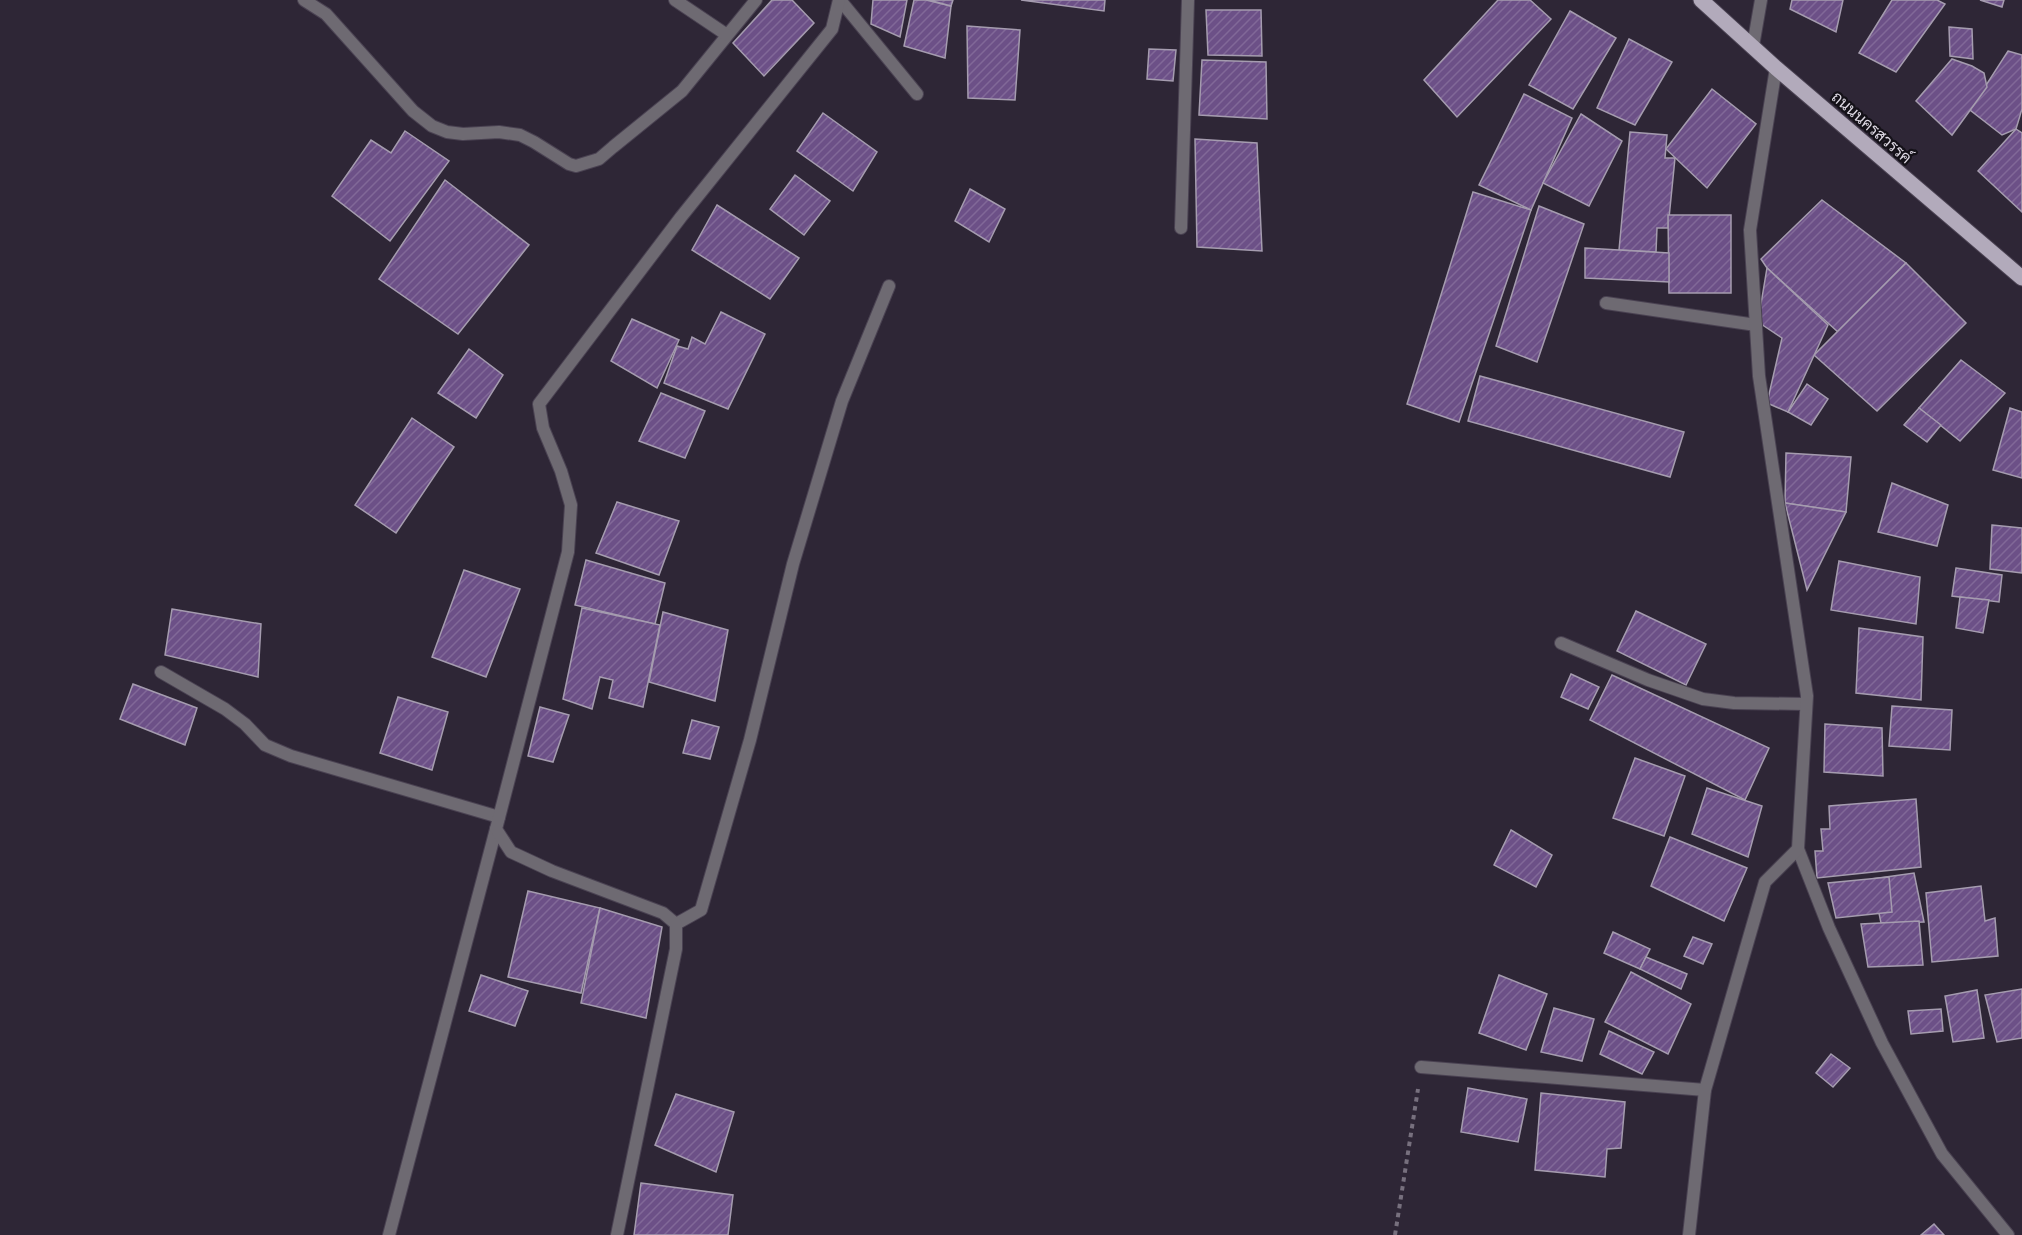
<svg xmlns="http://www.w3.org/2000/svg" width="2022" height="1235" viewBox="0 0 2022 1235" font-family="'Noto Sans',Sarabun,sans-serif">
<defs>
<pattern id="building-hatch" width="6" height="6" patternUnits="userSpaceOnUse" patternTransform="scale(1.5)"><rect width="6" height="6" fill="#6c5087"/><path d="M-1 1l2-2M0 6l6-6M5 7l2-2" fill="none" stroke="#816898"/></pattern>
</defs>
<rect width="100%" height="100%" fill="#2e2636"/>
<g fill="url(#building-hatch)" stroke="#a59caf" stroke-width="1.5">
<polygon points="772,0 792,0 814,23 764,76 733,43"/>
<polygon points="873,0 907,0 900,37 871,24"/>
<polygon points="914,0 926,0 951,6 945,58 904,46"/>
<polygon points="929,0 953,0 951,6"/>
<polygon points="1021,0 1105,0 1104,11"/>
<polygon points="1498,0 1530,0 1551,19 1457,117 1424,80"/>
<polygon points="1792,0 1843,0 1836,32 1790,9"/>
<polygon points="1892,0 1937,0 1945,4 1896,72 1859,53"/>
<polygon points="1980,0 2004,0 2002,7"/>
<polygon points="1206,10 1261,10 1262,56 1208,55"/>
<polygon points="1570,11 1616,38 1573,109 1529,85"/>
<polygon points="967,26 1020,30 1015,100 968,98"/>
<polygon points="1949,27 1972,29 1973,59 1950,56"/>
<polygon points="1629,39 1672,62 1635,125 1597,108"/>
<polygon points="1149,49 1176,50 1173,81 1147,79"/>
<polygon points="2008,51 2022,55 2022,109 2016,129 2002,135 1970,110"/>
<polygon points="1952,59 1972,66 1984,73 1987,87 1952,135 1916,101"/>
<polygon points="1202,60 1266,62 1267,119 1199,115"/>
<polygon points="1712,89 1756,124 1707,188 1666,149"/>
<polygon points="1524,94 1572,118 1531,210 1479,185"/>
<polygon points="823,113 877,152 853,191 797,151"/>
<polygon points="1581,114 1622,141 1589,206 1543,183"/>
<polygon points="2016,129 2022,133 2022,212 1978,171"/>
<polygon points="405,131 449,161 390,241 332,196 371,140 391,153"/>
<polygon points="1630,132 1667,135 1665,158 1675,158 1668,228 1657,228 1656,252 1619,250"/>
<polygon points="1195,139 1257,143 1262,251 1197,247"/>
<polygon points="795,175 830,201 804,235 770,209"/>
<polygon points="445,180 529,245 458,334 379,279"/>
<polygon points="970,189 1005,209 989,242 955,221"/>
<polygon points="1473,192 1531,210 1459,422 1407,404"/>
<polygon points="1822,200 1906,263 1838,332 1767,268 1761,259"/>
<polygon points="717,205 799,258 770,299 692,250"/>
<polygon points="1539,206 1584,224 1537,362 1496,346"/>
<polygon points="1668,215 1731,215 1731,293 1669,293"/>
<polygon points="1585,248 1669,253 1669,282 1585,278"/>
<polygon points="1906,263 1966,323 1877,411 1814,355"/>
<polygon points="1767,268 1828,325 1788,412 1767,403 1782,338 1758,322"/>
<polygon points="721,312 765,334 728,409 664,383 677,346 688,349 692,337 705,344"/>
<polygon points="632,319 679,340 657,388 611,361"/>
<polygon points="469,349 503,375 476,418 438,393"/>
<polygon points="1961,360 2005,393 1960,441 1919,408"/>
<polygon points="1480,376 1684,432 1670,477 1468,421"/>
<polygon points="1807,384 1828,399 1811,425 1788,412"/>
<polygon points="661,393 705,411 685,458 639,441"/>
<polygon points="1919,408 1941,425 1927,442 1904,425"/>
<polygon points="2010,408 2022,412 2022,478 1993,470"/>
<polygon points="412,418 454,447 396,533 355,505"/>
<polygon points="1786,453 1851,457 1846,512 1785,503"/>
<polygon points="1892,483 1948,505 1937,546 1878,532"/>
<polygon points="617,502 679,521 659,575 596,553"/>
<polygon points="1785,503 1846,512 1807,590"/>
<polygon points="1992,525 2022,528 2022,573 1990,569"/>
<polygon points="586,560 665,583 655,624 575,605"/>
<polygon points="1839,561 1920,577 1916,624 1831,610"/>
<polygon points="1956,568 2002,575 1999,602 1952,596"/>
<polygon points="464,570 520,589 486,677 432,657"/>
<polygon points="1960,597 1989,600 1983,633 1956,628"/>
<polygon points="582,608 660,625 643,707 609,698 613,680 600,677 592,709 563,699"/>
<polygon points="172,609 261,624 258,677 165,655"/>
<polygon points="1636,611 1706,644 1686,685 1617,651"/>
<polygon points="663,612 728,630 715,701 649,682"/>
<polygon points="1859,628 1923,637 1921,700 1856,693"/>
<polygon points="1571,674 1599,687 1588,709 1561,697"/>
<polygon points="1612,675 1769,748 1745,800 1590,720"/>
<polygon points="133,684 197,708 185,745 120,719"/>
<polygon points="398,697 448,712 432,770 380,753"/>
<polygon points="1892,706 1952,710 1950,750 1889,746"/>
<polygon points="540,707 569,715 553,762 528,756"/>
<polygon points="692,720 719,727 710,759 683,753"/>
<polygon points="1825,724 1882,728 1883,776 1824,772"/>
<polygon points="1635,758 1685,776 1664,836 1613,818"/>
<polygon points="1707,788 1762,806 1748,857 1692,834"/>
<polygon points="1916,799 1921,867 1817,878 1815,851 1823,851 1821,829 1830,829 1829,806"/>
<polygon points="1511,830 1552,855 1536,887 1494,865"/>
<polygon points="1670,837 1747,868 1724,921 1651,886"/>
<polygon points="1914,873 1924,922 1881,923 1872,879"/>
<polygon points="1889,877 1892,912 1836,918 1828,883"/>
<polygon points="1981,886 1985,921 1995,918 1998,956 1932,962 1926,893"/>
<polygon points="528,891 600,908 581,993 508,977"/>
<polygon points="600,908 662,927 646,1018 581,1003"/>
<polygon points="1919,921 1923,965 1868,967 1861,924"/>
<polygon points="1613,932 1650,949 1640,969 1604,953"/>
<polygon points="1693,937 1712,944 1703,964 1684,956"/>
<polygon points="1646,957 1687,974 1681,989 1640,969"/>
<polygon points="1631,972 1691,1004 1668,1054 1605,1022"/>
<polygon points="481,975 528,991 515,1026 469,1011"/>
<polygon points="1499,975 1547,994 1526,1050 1479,1033"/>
<polygon points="2022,989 2022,1038 1997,1042 1985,995"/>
<polygon points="1977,990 1984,1038 1953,1042 1945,996"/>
<polygon points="1554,1008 1594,1019 1582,1061 1541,1052"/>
<polygon points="1941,1009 1943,1031 1911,1034 1908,1011"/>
<polygon points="1609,1031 1654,1052 1642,1074 1600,1054"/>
<polygon points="1831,1054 1850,1068 1833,1087 1816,1073"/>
<polygon points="1468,1088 1527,1099 1518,1142 1461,1132"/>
<polygon points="1541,1093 1625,1102 1621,1148 1607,1149 1605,1177 1535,1170"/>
<polygon points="676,1094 734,1112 716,1172 655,1145"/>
<polygon points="641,1183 733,1195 728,1235 634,1235"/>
<polygon points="1934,1224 1944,1235 1921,1235"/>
</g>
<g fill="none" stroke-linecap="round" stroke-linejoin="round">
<g stroke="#4a4252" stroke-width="14">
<g id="street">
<polyline points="304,0 326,14 413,111 432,126 447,132 463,134 499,132 520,135 534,142 569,164 576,166 599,159 613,147 682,91 756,0"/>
<polyline points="675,0 727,35"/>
<polyline points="840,0 917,94"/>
<polyline points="1753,46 1761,0"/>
<polyline points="1181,228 1188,0"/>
<polyline points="1606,303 1756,325"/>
<polyline points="1561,643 1648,680 1703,699 1734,703 1806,704"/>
<polyline points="161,672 225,709 245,724 265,745 291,756 499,817"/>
<polyline points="1798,849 1829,928 1882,1043 1942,1154 2008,1235"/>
<polyline points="676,924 701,910 750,740 793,564 842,401 889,286"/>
<polyline points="1421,1067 1705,1090"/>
<polyline points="389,1235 496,829"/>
<polyline points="617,1235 676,949 676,924 663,913 552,871 511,852 496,829 568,552 571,505 561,471 543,428 539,404 681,217 832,29 839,0"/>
<polyline points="1689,1235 1705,1090 1765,882 1798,849 1807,696 1759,376 1750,230 1776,68"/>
</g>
</g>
<g stroke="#4a4252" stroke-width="17">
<polyline id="primary" points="1701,0 1776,68 2022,278"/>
</g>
<polyline stroke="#77707e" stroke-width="4" stroke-dasharray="4.5 4.5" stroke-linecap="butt" points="1395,1235 1418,1089"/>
<use href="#street" stroke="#6e6a72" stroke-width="12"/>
<use href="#primary" stroke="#b2aabb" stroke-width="15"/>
</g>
<g text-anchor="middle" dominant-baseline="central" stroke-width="4.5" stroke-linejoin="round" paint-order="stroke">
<g font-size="16" fill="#ddd8e3" stroke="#141118">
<text transform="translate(1872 127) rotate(41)">ถนนนครสวรรค์</text>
</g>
</g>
</svg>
